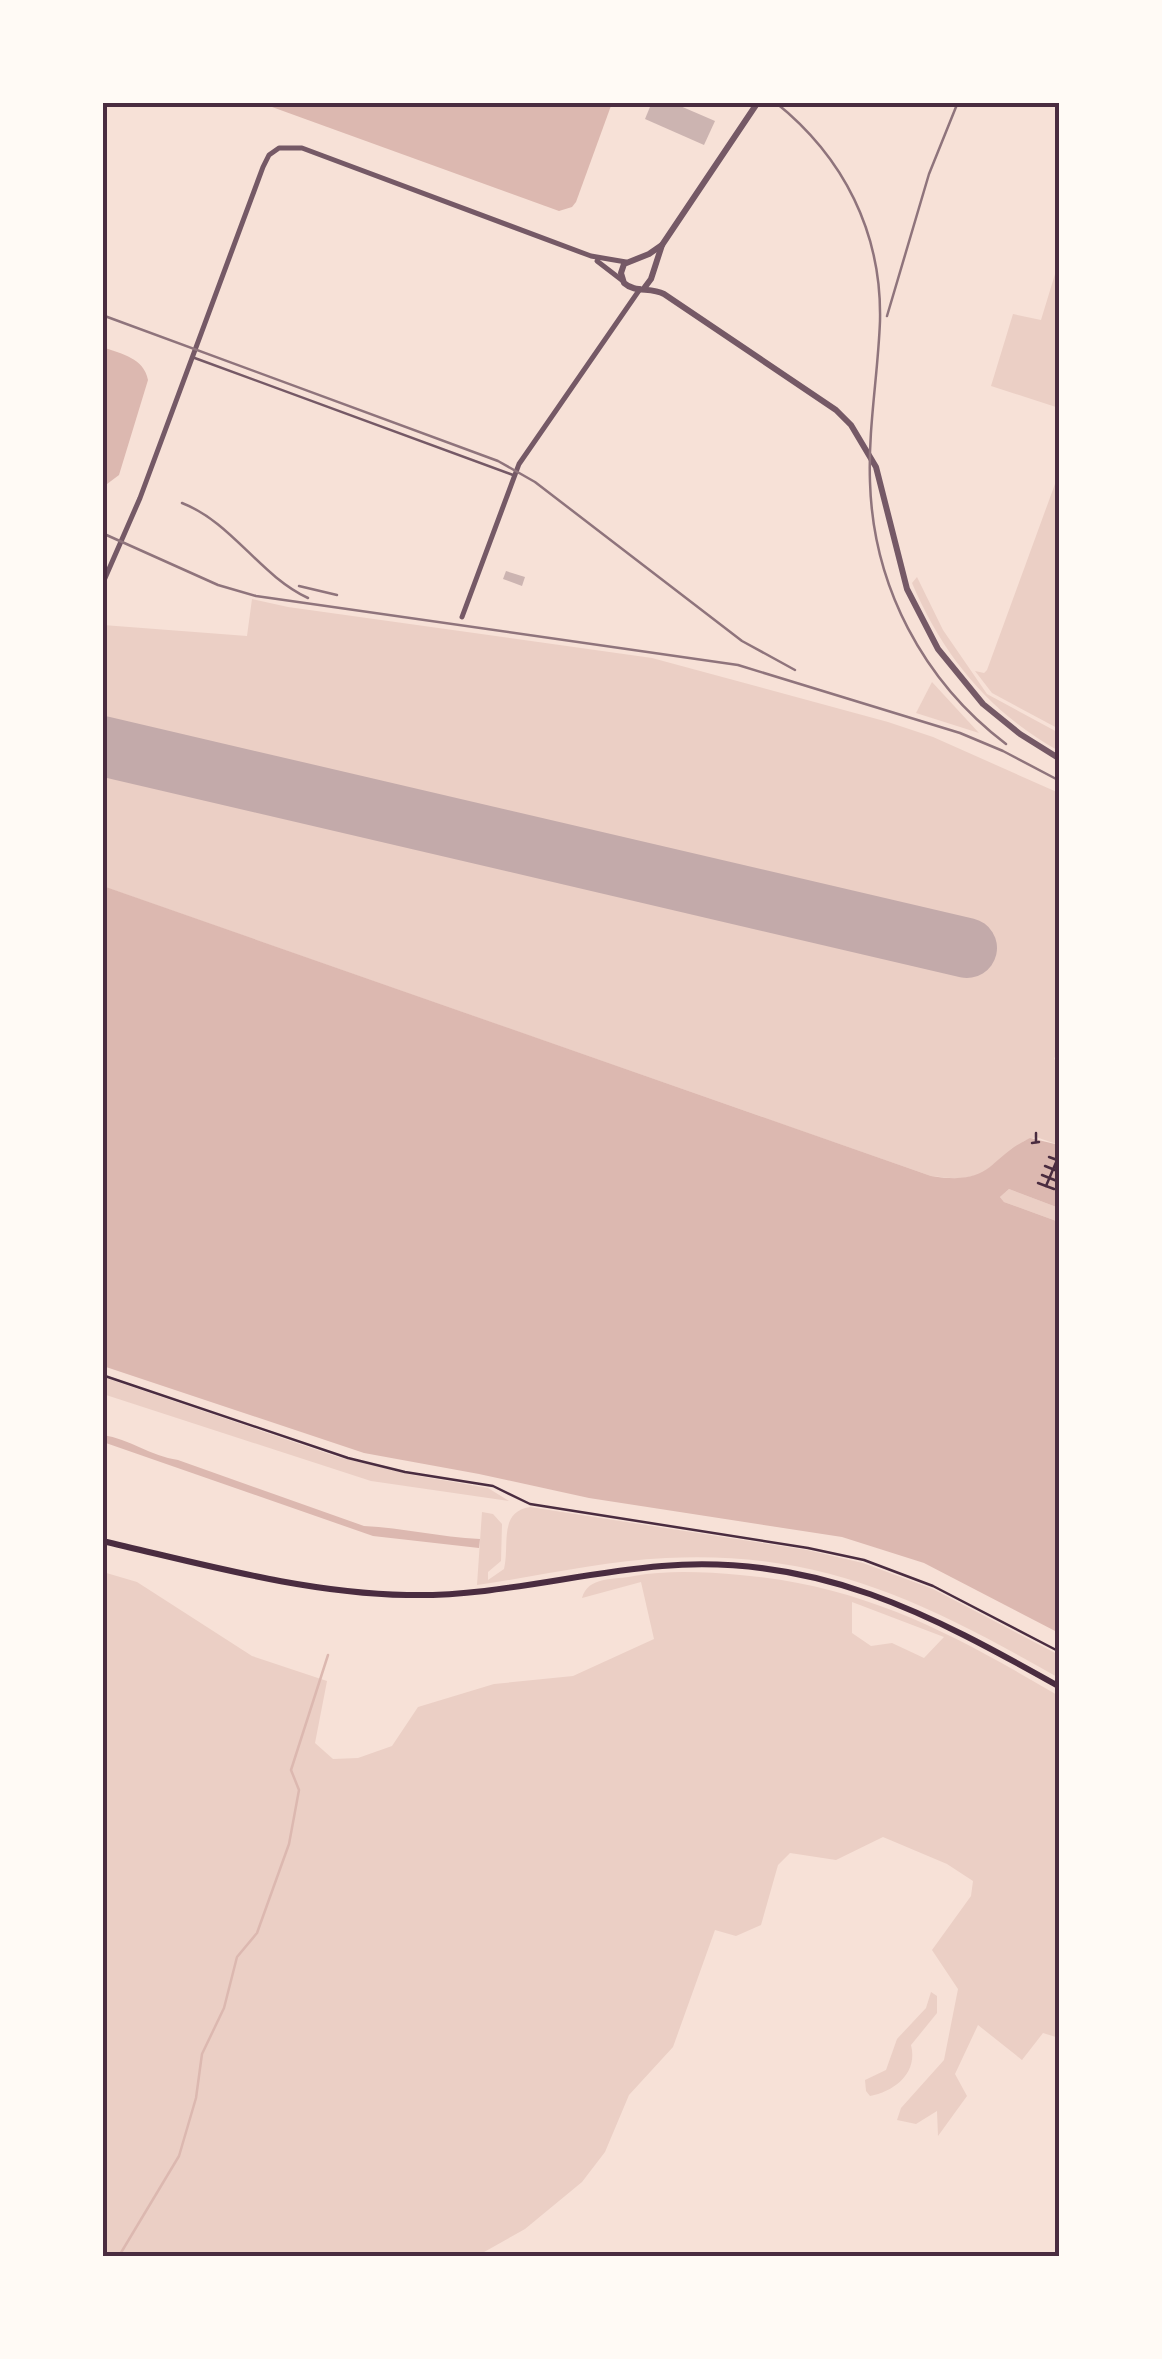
<svg xmlns="http://www.w3.org/2000/svg" width="1162" height="2359" viewBox="0 0 1162 2359" font-family="'PT Sans',sans-serif">
<rect width="100%" height="100%" fill="#f7e1d7"/>
<g fill="#ebcfc5" fill-rule="evenodd">
<polygon points="1059,261 1059,408 991,386 1013,314 1041,320"/>
<polygon points="1059,473 1060,729 1059,729 992,693 975,671 984,673 987,670"/>
<path d="M917,577L943,630L987,694L1059,733V751C990,713 943,656 912,583Z"/>
<polygon points="252,599 288,607 652,658 888,722 933,737 1059,793 1060,1045 1054,1059 1059,1062 1059,1145 1036,1137 1024,1141 981,1174 960,1179 931,1176 102,886 103,625 247,636"/>
<polygon points="932,682 979,733 916,713"/>
<polygon points="1009,1189 1059,1208 1059,1222 1004,1202 1000,1197"/>
<polygon points="103,1377 338,1457 413,1475 488,1488 509,1501 371,1481 103,1394"/>
<path d="M530,1507L807,1550L863,1563L933,1589L1059,1655V1678C927,1603 823,1550 666,1558C603,1561 540,1576 477,1585L482,1512L493,1514L502,1524L501,1561L488,1572V1580L504,1569C510,1545 498,1512 530,1507Z"/>
<path d="M103,1572L137,1582L252,1656L327,1681L315,1743L333,1759L358,1758L392,1746L418,1707L494,1684L573,1676L654,1639L641,1582L582,1598C588,1576 614,1580 634,1576C668,1570 705,1572 740,1575C866,1586 953,1634 1059,1696V2038L1043,2033L1022,2060L978,2025L955,2074L967,2096L938,2136L937,2111L916,2124L897,2120L901,2108L944,2060L958,1989L932,1950L971,1896L973,1881L947,1864L883,1837L836,1860L790,1853L778,1865L761,1925L736,1936L715,1930L673,2047L629,2095L605,2152L582,2182L525,2229L477,2256H103ZM852,1602L944,1637L924,1658L892,1643L871,1646L852,1633Z"/>
<path d="M931,1992L937,1996V2013L911,2045C918,2072 896,2091 870,2096L866,2091L865,2080L886,2070L897,2039L926,2008Z"/>
</g>
<g fill="#dcb8b0">
<polygon points="261,103 612,103 576,202 572,207 559,211"/>
<path d="M102,347C122,354 144,358 148,380L119,475L103,487Z"/>
<path d="M103,886L931,1176C994,1186 986,1159 1030,1138L1059,1145V1208L1009,1189L1000,1197L1004,1202L1059,1222V1633L924,1563L842,1537L589,1498L479,1474L364,1453L103,1366Z"/>
<path d="M103,1435C129,1439 151,1456 178,1460L364,1526C403,1528 440,1537 480,1539L479,1548L373,1536L103,1442Z"/>
</g>
<g fill="none" stroke-linecap="round" stroke-linejoin="round">
<polyline stroke="#dcb8b0" stroke-width="2.5" points="119,2256 179,2156 196,2098 202,2054 224,2008 237,1957 257,1933 289,1844 299,1790 291,1770 328,1655"/>
<polyline stroke="#c3aaaa" stroke-width="60" points="102,746 967,948"/>
</g>
<g fill="#ccb4b1">
<polygon points="652,102 671,102 715,121 704,145 645,119"/>
<polygon points="506,571 525,577 522,586 503,579"/>
</g>
<g fill="none" stroke-linecap="round" stroke-linejoin="round">
<g stroke="#4a2c40" stroke-width="2.5">
<polyline points="1036,1133 1036,1142"/>
<polyline points="1032,1143 1039,1142"/>
<polyline points="1049,1157 1060,1161"/>
<polyline points="1045,1166 1060,1172"/>
<polyline points="1042,1175 1057,1181"/>
<polyline points="1038,1183 1054,1189"/>
<polyline points="1046,1186 1060,1153"/>
<polyline points="102,1375 348,1458 405,1472 493,1486 530,1504 808,1548 864,1560 933,1586 1060,1652"/>
</g>
<polyline stroke="#755966" stroke-width="2.5" points="192,357 513,475"/>
<g stroke="#755966" stroke-width="5">
<polyline points="597,261 623,281"/>
<polyline points="102,585 140,498 263,167 269,155 279,148 302,148 591,256 626,262"/>
<polyline points="462,617 519,464 640,289"/>
</g>
<g stroke="#755966" stroke-width="6">
<path d="M662,245L649,254L624,264L621,273L624,283C635,293 650,287 664,294L836,410L851,425L876,467L907,589L938,649L983,704L1020,734L1060,759"/>
<polyline points="645,287 651,279 662,245 758,102"/>
</g>
<path stroke="#4a2c40" stroke-width="6" d="M102,1541C203,1564 304,1593 407,1595C494,1597 576,1573 662,1566C817,1553 930,1614 1060,1687"/>
<g stroke="#8f747c" stroke-width="2.5">
<path d="M775,102C844,157 882,233 880,321C878,375 868,428 870,482C873,586 923,681 1006,744"/>
<polyline points="102,315 498,461 535,482 742,641 795,670"/>
<polyline points="887,316 929,174 958,102"/>
<path d="M182,503C233,523 259,575 308,598"/>
<polyline points="102,533 218,585 256,596 738,665 960,733 1003,751 1060,781"/>
<polyline points="299,586 337,595"/>
</g>
</g>
<rect width="1162" height="2359" fill="none" stroke="#fffaf5" stroke-width="210"/>
<rect x="105" y="105" width="952" height="2149" fill="none" stroke="#4a2c40" stroke-width="4"/>
</svg>
